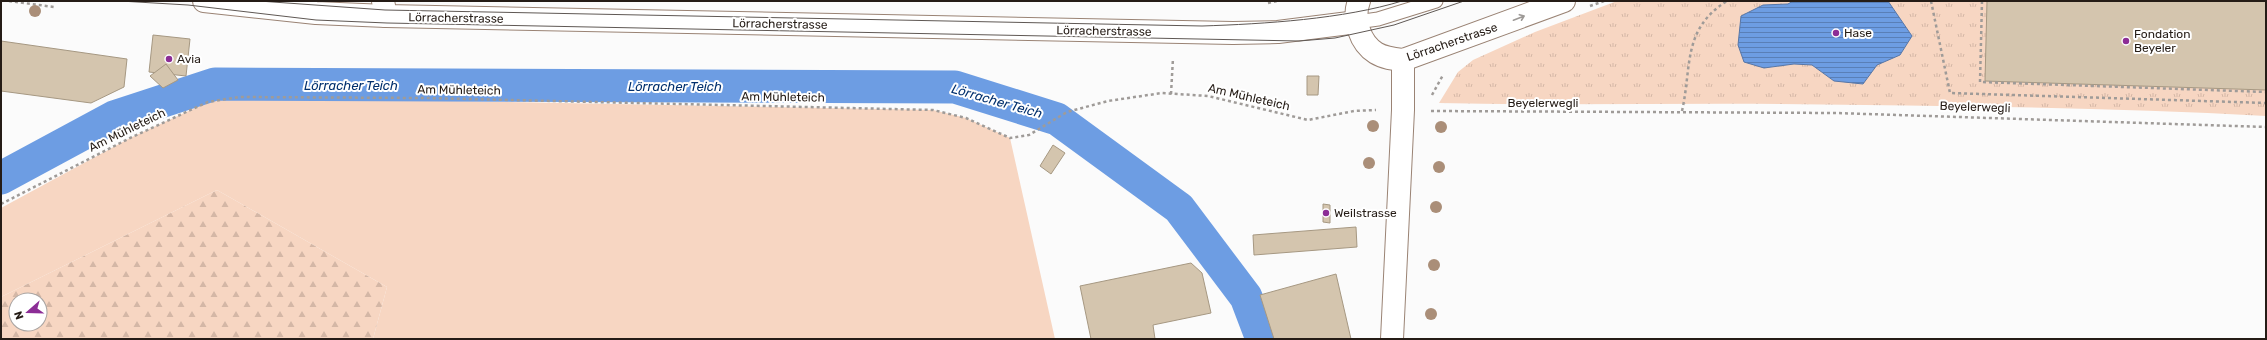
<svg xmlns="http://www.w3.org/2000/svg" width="2267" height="340" viewBox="0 0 2267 340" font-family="Rubik,sans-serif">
<defs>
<pattern id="forest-firs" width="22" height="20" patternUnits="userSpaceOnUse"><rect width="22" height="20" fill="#f7d6c2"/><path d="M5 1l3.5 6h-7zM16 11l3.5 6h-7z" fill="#d4b7a6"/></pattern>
<pattern id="park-tufts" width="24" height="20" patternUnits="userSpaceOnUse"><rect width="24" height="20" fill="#f7d6c2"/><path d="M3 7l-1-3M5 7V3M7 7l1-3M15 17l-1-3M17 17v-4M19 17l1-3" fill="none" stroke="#d4b7a6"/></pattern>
<pattern id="water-rules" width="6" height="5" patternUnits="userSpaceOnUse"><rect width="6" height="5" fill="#6d9de3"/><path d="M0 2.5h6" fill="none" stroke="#597fb7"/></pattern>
</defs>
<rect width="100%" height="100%" fill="#fbfbfb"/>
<polygon fill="#f7d6c2" points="239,97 933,110 966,118 1010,138 1055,339 373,339 387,287 217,190 1,297 1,208 130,138 208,102"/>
<path fill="url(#forest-firs)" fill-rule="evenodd" d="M217,190L387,287L373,339H1V297ZM16,300H40V324H16Z"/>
<path fill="url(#park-tufts)" d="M1617,1H1793L1788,4L1763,5L1764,68L1794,64L1812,65L1834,81L1900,55L1912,36L1888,1H2266V116C2104,107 1942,106 1780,104C1666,103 1553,106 1439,103L1458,72L1473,60L1535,32Z"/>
<polygon fill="url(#water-rules)" stroke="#5776a6" points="1793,1 1888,1 1912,36 1900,55 1877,65 1863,84 1834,81 1812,65 1794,64 1764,68 1744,62 1738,45 1741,16 1763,5 1788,4"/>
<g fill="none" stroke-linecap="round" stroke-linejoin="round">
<polyline stroke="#6d9de3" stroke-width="33" points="1,178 114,117 215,84 955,87 1057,119 1179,208 1246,297 1262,339"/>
</g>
<g fill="#d4c5ae" stroke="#a69882">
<polygon points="1987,1 2266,1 2266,90 1985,81"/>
<polygon points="153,35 190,39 186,76 149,72"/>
<polygon points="1,41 127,59 124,87 91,103 1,91"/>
<polygon points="166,64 178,80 163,88 150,76"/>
<polygon points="1307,76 1319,76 1318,95 1307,95"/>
<polygon points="1053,145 1065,153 1051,174 1040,166"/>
<polygon points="1323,204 1330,205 1330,223 1323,222"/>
<polygon points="1356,227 1357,247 1254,255 1253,235"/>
<polygon points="1191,263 1202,273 1211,313 1153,325 1155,339 1091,339 1080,286"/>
<polygon points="1336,274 1351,339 1274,339 1260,295"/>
</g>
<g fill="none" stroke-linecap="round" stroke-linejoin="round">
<g stroke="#9a8374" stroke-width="15">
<polyline id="lane" points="1357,22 1378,19 1436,1"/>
</g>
<g stroke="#9a8374" stroke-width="24">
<polyline id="street" points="383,1 386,16"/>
</g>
<g stroke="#9a8374" stroke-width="24">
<g id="secondary">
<polyline points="204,1 316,13 386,16 1233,33 1278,32 1357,22"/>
<path d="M1359,1C1352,19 1360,43 1376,53C1384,58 1394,59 1403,60L1564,1"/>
<polyline points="1392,339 1403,110 1403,60"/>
</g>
</g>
<g stroke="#9f9b98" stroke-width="2.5" stroke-dasharray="3 3" stroke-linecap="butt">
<polyline points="9,1 54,7"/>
<polyline points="1931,1 1950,93 2266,103"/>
<polyline points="1982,1 1980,82 2266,92"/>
<polyline points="1268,3 1277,1"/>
<polyline points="1590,6 1604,1"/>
<polyline points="1171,94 1173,58"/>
<polyline points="1432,95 1443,75"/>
<polyline points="1431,111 1836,113 2266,127"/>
<path d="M1682,111C1692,67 1682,29 1727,1"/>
<polyline points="1,204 130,138 208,102 239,97 426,98 933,110 966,118 1010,138 1029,135 1067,112 1108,101 1162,93 1208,96 1308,120 1354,111 1376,110"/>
</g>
<use href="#lane" stroke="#fff" stroke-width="13"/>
<use href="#street" stroke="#fff" stroke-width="22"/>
<use href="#secondary" stroke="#fff" stroke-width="22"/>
<g stroke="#5f5854" stroke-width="1">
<polyline points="120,1 188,5 316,20 387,23 1299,41 1335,38 1394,25 1464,1"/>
<path d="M259,1L385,10L1202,26C1264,24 1344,19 1402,1"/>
</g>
</g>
<g fill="#aa8e78">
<circle cx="35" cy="11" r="6"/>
<circle cx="1373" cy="126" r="6"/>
<circle cx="1441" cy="127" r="6"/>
<circle cx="1369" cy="163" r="6"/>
<circle cx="1439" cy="167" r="6"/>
<circle cx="1436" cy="207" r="6"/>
<circle cx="1434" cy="265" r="6"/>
<circle cx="1431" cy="314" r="6"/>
</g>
<defs><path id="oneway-shaft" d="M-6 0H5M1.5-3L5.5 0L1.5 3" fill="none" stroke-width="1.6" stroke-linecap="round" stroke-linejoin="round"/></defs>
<use stroke="#9d9996" href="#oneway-shaft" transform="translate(1519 18) rotate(-21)"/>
<g fill="#8c2d96" stroke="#fff" stroke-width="1.5">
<circle cx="1836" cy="33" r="4"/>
<circle cx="2126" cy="41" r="4"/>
<circle cx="169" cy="59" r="4"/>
<circle cx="1326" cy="213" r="4"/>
</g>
<g text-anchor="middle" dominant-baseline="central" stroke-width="4" stroke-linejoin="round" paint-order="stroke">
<g font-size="12" fill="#251c16" stroke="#fff">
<text transform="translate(456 18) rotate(1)">Lörracherstrasse</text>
<text transform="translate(780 24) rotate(1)">Lörracherstrasse</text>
<text transform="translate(1104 31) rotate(1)">Lörracherstrasse</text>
<text transform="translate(1452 42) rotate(-19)">Lörracherstrasse</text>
<text transform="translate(459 90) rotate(1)">Am Mühleteich</text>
<text transform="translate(783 97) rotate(1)">Am Mühleteich</text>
<text transform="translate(1249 97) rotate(13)">Am Mühleteich</text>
<text x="1543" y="103">Beyelerwegli</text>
<text transform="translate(1975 107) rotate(2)">Beyelerwegli</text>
<text transform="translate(127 130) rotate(-26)">Am Mühleteich</text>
</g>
<g font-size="12" fill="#251c16" stroke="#fff" text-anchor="start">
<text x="1844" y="33">Hase</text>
<text x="2134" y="34">Fondation<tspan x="2134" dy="14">Beyeler</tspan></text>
<text x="177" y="59">Avia</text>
<text x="1334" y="213">Weilstrasse</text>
</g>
<g font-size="13" font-style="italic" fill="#012f6d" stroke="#fff">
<text x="351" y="85">Lörracher Teich</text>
<text x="675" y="86">Lörracher Teich</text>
<text transform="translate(997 101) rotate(16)">Lörracher Teich</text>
</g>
</g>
<rect width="2267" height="340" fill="none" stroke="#251c16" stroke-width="4"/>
<g transform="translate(28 312) rotate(250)"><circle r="19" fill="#ffffff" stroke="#a8a4a2"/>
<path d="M0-3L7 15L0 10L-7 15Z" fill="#8c2d96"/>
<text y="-6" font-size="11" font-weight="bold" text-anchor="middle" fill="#251c16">N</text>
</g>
</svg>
